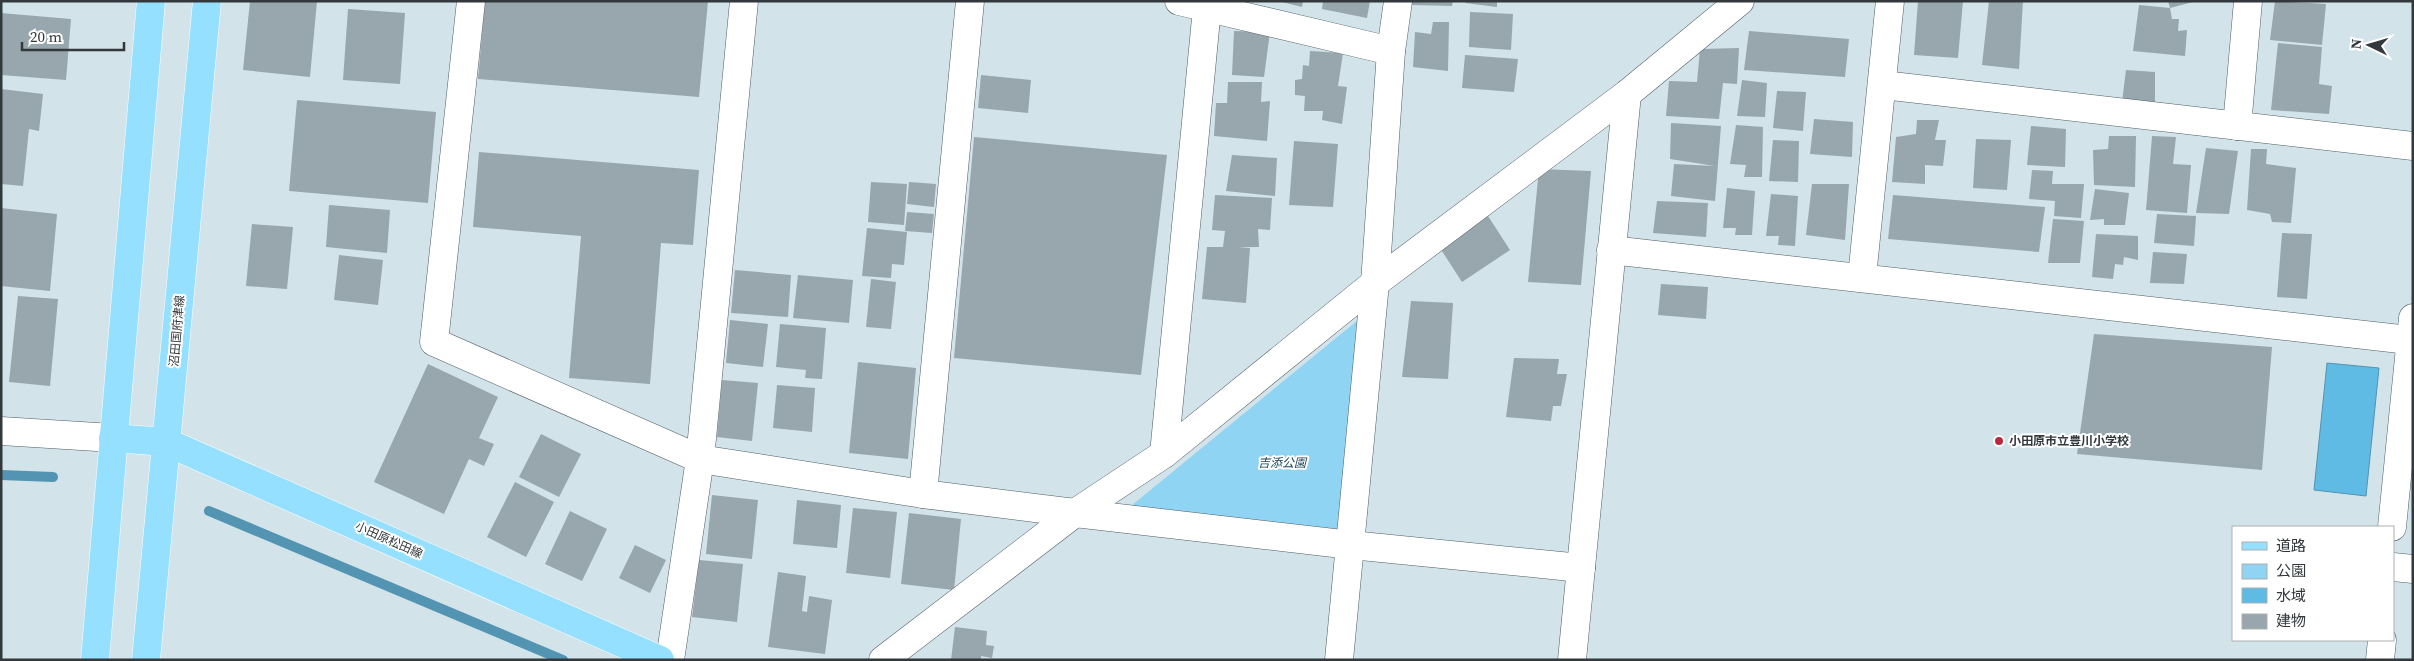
<svg xmlns="http://www.w3.org/2000/svg" width="2414" height="661" viewBox="0 0 2414 661" font-family="'Source Serif 4','Noto Sans JP',serif">
<rect width="100%" height="100%" fill="#d3e3ea"/>
<polygon fill="#90d4f4" points="1358,320 1338,530 1126,510"/>
<polygon fill="#5fbbe3" stroke="#5294b1" points="2327,363 2379,368 2366,496 2314,490"/>
<g fill="none" stroke-linecap="round" stroke-linejoin="round">
<g stroke="#5294b1" stroke-width="10">
<polyline points="1,475 53,477"/>
<polyline points="209,511 563,660"/>
</g>
</g>
<g fill="#98a7ae">
<polygon points="250,1 317,1 310,77 243,70"/>
<polygon points="485,1 708,1 699,97 478,79"/>
<polygon points="1278,1 1303,1 1302,7"/>
<polygon points="1323,1 1370,1 1367,18 1322,9"/>
<polygon points="1411,1 1453,1 1452,6 1411,5"/>
<polygon points="1465,1 1497,1 1497,7 1465,3"/>
<polygon points="1918,1 1963,1 1958,58 1914,55"/>
<polygon points="1989,1 2023,1 2019,69 1982,65"/>
<polygon points="2168,1 2193,1 2193,2 2170,8"/>
<polygon points="2275,1 2326,4 2322,45 2270,40"/>
<polygon points="2139,5 2170,8 2172,19 2179,19 2178,31 2187,30 2185,56 2133,51"/>
<polygon points="348,9 405,13 400,84 343,80"/>
<polygon points="1470,12 1513,14 1511,50 1469,47"/>
<polygon points="1,13 71,19 66,80 1,75"/>
<polygon points="1433,22 1449,22 1448,71 1413,67 1415,32 1431,34"/>
<polygon points="1234,31 1270,32 1264,77 1232,75"/>
<polygon points="1749,31 1849,39 1845,77 1744,70"/>
<polygon points="2278,43 2322,47 2319,84 2332,86 2329,114 2271,110"/>
<polygon points="1739,48 1737,84 1723,83 1719,119 1666,116 1669,81 1697,82 1700,49"/>
<polygon points="1310,51 1343,53 1338,86 1347,87 1342,124 1322,120 1323,111 1304,111 1305,96 1295,95 1295,80 1302,79 1303,65 1309,66"/>
<polygon points="1465,55 1518,59 1514,92 1462,88"/>
<polygon points="2126,70 2155,72 2155,104 2122,102"/>
<polygon points="981,75 1031,80 1028,113 978,108"/>
<polygon points="1742,80 1767,83 1765,117 1737,116"/>
<polygon points="1228,82 1262,82 1261,102 1270,101 1267,141 1214,136 1216,103 1227,103"/>
<polygon points="1,89 43,94 39,131 29,129 23,186 1,184"/>
<polygon points="1777,91 1806,92 1803,131 1773,128"/>
<polygon points="297,100 436,112 428,203 289,191"/>
<polygon points="1814,119 1853,122 1852,157 1810,154"/>
<polygon points="1917,120 1939,120 1935,140 1946,140 1943,166 1925,165 1925,184 1892,182 1896,137 1916,134"/>
<polygon points="1671,123 1721,126 1715,201 1671,196 1674,164 1715,166 1670,159"/>
<polygon points="1736,125 1763,127 1762,177 1744,177 1746,165 1730,164"/>
<polygon points="2031,126 2066,129 2065,167 2027,165"/>
<polygon points="2109,136 2136,136 2135,187 2094,185 2093,150 2108,149"/>
<polygon points="2152,136 2176,137 2173,164 2191,165 2187,213 2146,210"/>
<polygon points="974,137 1167,155 1141,375 954,358"/>
<polygon points="1976,139 2011,140 2007,190 1973,188"/>
<polygon points="1773,140 1799,141 1798,182 1769,181"/>
<polygon points="1294,141 1338,144 1333,207 1289,205"/>
<polygon points="2206,148 2238,151 2229,214 2196,213"/>
<polygon points="2251,149 2267,149 2266,164 2296,168 2291,223 2272,222 2270,214 2247,210"/>
<polygon points="479,152 699,170 693,245 661,243 650,384 569,378 581,236 473,227"/>
<polygon points="1232,155 1277,158 1275,196 1226,191"/>
<polygon points="1539,169 1591,171 1581,285 1528,282"/>
<polygon points="2032,170 2053,171 2052,184 2084,184 2081,218 2054,216 2055,201 2029,199"/>
<polygon points="871,182 907,184 904,225 868,222"/>
<polygon points="909,182 936,184 934,207 907,204"/>
<polygon points="1812,184 1849,184 1845,240 1806,235"/>
<polygon points="1727,188 1755,191 1752,235 1735,235 1736,228 1723,228"/>
<polygon points="2095,189 2129,193 2125,225 2104,225 2104,219 2090,220"/>
<polygon points="1771,194 1798,196 1795,246 1778,245 1779,236 1766,236"/>
<polygon points="1215,195 1272,198 1270,230 1258,229 1259,247 1238,247 1250,248 1246,303 1202,299 1207,247 1223,247 1225,231 1212,230"/>
<polygon points="1893,195 2045,207 2039,252 1888,239"/>
<polygon points="1657,201 1708,203 1706,237 1653,233"/>
<polygon points="329,205 390,210 387,253 326,247"/>
<polygon points="1,208 57,214 50,291 1,286"/>
<polygon points="907,212 934,214 932,233 905,231"/>
<polygon points="2157,214 2196,216 2194,246 2154,243"/>
<polygon points="1488,216 1510,250 1462,282 1440,248"/>
<polygon points="2053,219 2084,221 2080,263 2048,263"/>
<polygon points="252,224 293,227 287,289 246,286"/>
<polygon points="867,228 907,232 904,265 892,264 891,278 862,276"/>
<polygon points="2282,233 2312,234 2307,299 2277,297"/>
<polygon points="2096,234 2138,236 2138,260 2124,257 2123,265 2115,264 2113,279 2092,277"/>
<polygon points="2153,252 2187,254 2184,284 2150,283"/>
<polygon points="339,255 383,260 378,305 334,300"/>
<polygon points="735,270 791,275 788,317 731,313"/>
<polygon points="798,275 853,280 849,323 793,318"/>
<polygon points="871,279 896,282 891,329 866,327"/>
<polygon points="1661,284 1708,287 1706,319 1658,315"/>
<polygon points="18,296 58,299 50,386 9,382"/>
<polygon points="1411,301 1453,303 1448,379 1402,377"/>
<polygon points="730,320 768,324 763,367 726,363"/>
<polygon points="780,324 826,328 822,379 805,378 806,370 776,367"/>
<polygon points="2094,334 2272,347 2262,470 2077,454"/>
<polygon points="1514,358 1559,359 1557,374 1567,374 1561,406 1553,406 1551,421 1506,417"/>
<polygon points="858,362 916,368 908,459 849,453"/>
<polygon points="428,364 498,397 479,438 494,444 484,466 469,459 444,514 374,482"/>
<polygon points="722,380 758,383 752,441 717,437"/>
<polygon points="777,385 815,388 812,432 773,428"/>
<polygon points="541,434 581,454 559,497 519,477"/>
<polygon points="515,482 554,502 526,557 487,537"/>
<polygon points="712,495 758,500 752,559 706,554"/>
<polygon points="797,500 841,505 837,548 793,544"/>
<polygon points="853,508 897,512 890,578 846,573"/>
<polygon points="570,511 607,529 582,581 545,564"/>
<polygon points="909,513 961,519 954,590 901,584"/>
<polygon points="635,545 666,560 650,593 619,578"/>
<polygon points="699,560 743,564 737,622 692,617"/>
<polygon points="778,572 806,576 802,611 807,612 809,596 832,600 825,654 768,647"/>
<polygon points="955,627 987,631 986,645 994,646 992,658 981,656 981,660 951,660"/>
</g>
<g fill="none" stroke-linecap="round" stroke-linejoin="round">
<g stroke="#505e65" stroke-width="29">
<g id="minor">
<polyline points="471,1 434,342 700,459 923,494 1075,513 1351,545 1581,568"/>
<polyline points="1179,1 1391,51"/>
<polyline points="1883,85 2413,146"/>
<polyline points="2237,126 2248,1"/>
<polyline points="1611,250 2409,340"/>
<polyline points="1862,277 1890,1"/>
<polyline points="1,431 113,438"/>
<polyline points="1164,454 1207,8"/>
<polyline points="923,494 970,1"/>
<polyline points="2392,527 2413,318"/>
<polyline points="2393,567 2413,569"/>
<polyline points="670,660 700,459 744,1"/>
<polyline points="883,660 1075,513 1164,454 1375,283 1627,94 1740,1"/>
<polyline points="1339,660 1375,283 1391,51 1398,1"/>
<polyline points="1572,660 1627,94"/>
<polyline points="2380,660 2382,640"/>
</g>
</g>
<g stroke="#fff" stroke-width="29">
<g id="major">
<polyline points="113,438 166,442 660,660"/>
<polyline points="95,660 151,1"/>
<polyline points="146,660 207,1"/>
</g>
</g>
<use href="#minor" stroke="#fff" stroke-width="28"/>
<use href="#major" stroke="#95e0fe" stroke-width="28"/>
</g>
<circle fill="#ba293d" stroke="#fff" stroke-width="2" cx="1999" cy="441" r="5"/>
<g text-anchor="middle" dominant-baseline="central" stroke-width="4" stroke-linejoin="round" paint-order="stroke">
<g font-size="12" fill="#32383b" stroke="#fff">
<text transform="translate(177 331) rotate(-85)">沼田国府津線</text>
<text transform="translate(389 540) rotate(24)">小田原松田線</text>
</g>
<g font-size="12" font-weight="bold" fill="#32383b" stroke="#fff" text-anchor="start">
<text x="2009" y="441">小田原市立豊川小学校</text>
</g>
<g font-size="12" font-style="italic" fill="#1b4355" stroke="#fff">
<text x="1282" y="463">吉添公園</text>
</g>
</g>
<rect width="2414" height="661" fill="none" stroke="#32383b" stroke-width="5"/>
<rect x="2232" y="526" width="162" height="115" fill="#ffffff" stroke="#adafb1"/>
<rect x="2242" y="542" width="25" height="8" fill="#95e0fe" stroke="#adafb1"/>
<text x="2276" y="551" font-size="15" fill="#32383b">道路</text>
<rect x="2242" y="564" width="25" height="15" fill="#90d4f4" stroke="#adafb1"/>
<text x="2276" y="576" font-size="15" fill="#32383b">公園</text>
<rect x="2242" y="588" width="25" height="15" fill="#5fbbe3" stroke="#adafb1"/>
<text x="2276" y="601" font-size="15" fill="#32383b">水域</text>
<rect x="2242" y="614" width="25" height="15" fill="#98a7ae" stroke="#adafb1"/>
<text x="2276" y="626" font-size="15" fill="#32383b">建物</text>
<g transform="translate(2369 45) rotate(275)" stroke="#ffffff" stroke-width="4" paint-order="stroke">
<path d="M0-4L9 19L0 12L-9 19Z" fill="#32383b"/>
<text y="-8" font-size="14" font-weight="bold" text-anchor="middle" fill="#32383b">N</text>
</g>
<path d="M22 42v8h102v-8" fill="none" stroke="#32383b" stroke-width="2.5"/>
<text x="30" y="42" font-size="15" fill="#32383b" stroke="#ffffff" stroke-width="4" paint-order="stroke">20 m</text>
</svg>
